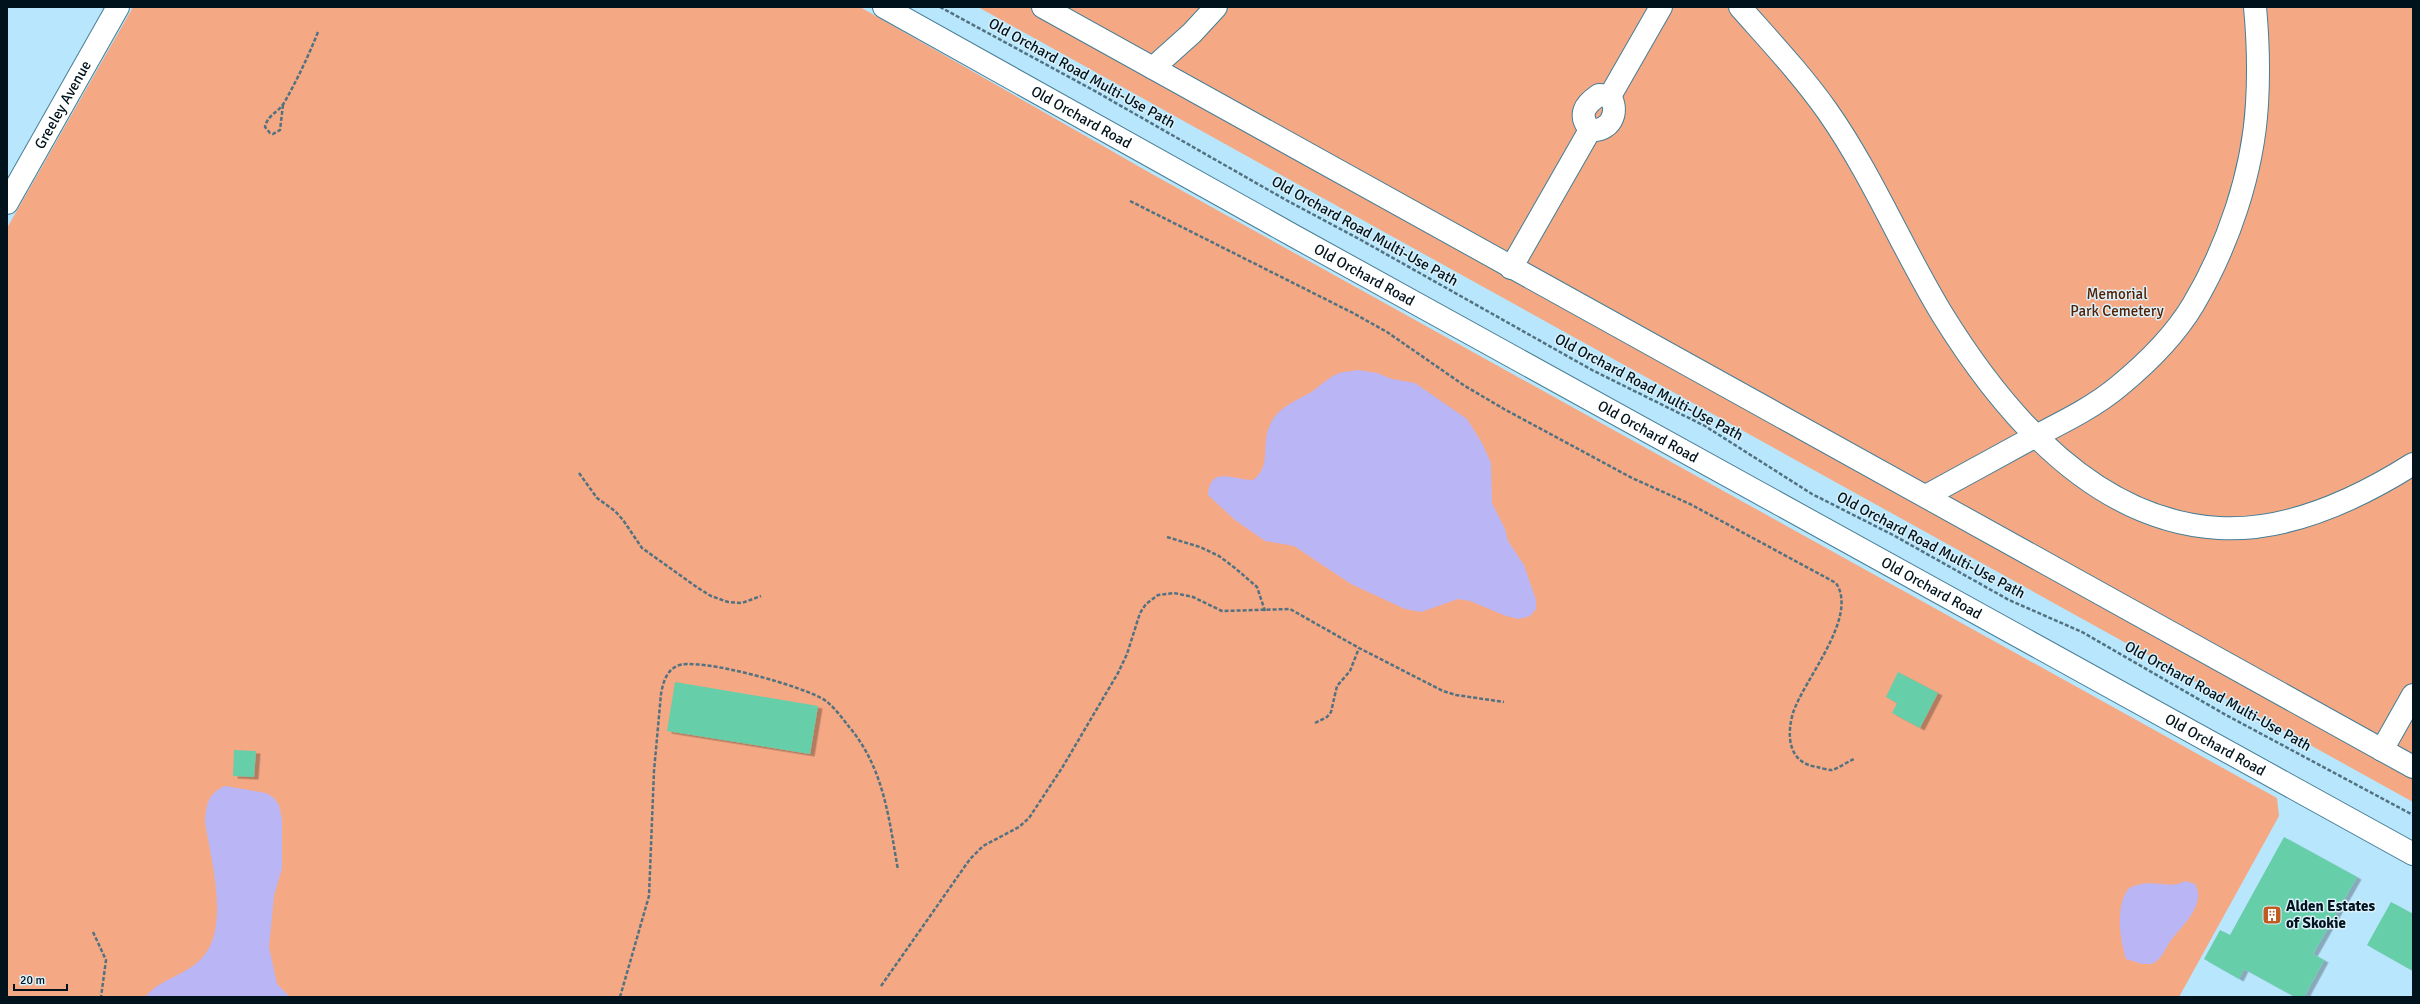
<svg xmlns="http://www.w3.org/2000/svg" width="2420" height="1004" viewBox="0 0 2420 1004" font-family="Signika,sans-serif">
<defs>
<filter id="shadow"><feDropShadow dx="4.5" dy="2.5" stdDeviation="0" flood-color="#0004"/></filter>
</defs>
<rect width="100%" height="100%" fill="#b8e6fc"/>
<g fill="#f4a984">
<polygon points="133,7 860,7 1152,174 2277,798 2279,816 2179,997 7,997 7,228"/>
<polygon points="978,7 2413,7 2413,802"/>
</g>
<g fill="#bab6f5">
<path d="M1359,370L1377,373L1392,379L1415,383L1467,419L1482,443L1491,463L1492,503L1505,529L1508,541L1524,565L1536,600V609L1530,616L1519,619L1506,616L1470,601L1458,599L1421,612L1405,609L1351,584L1294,546L1265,541L1235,520L1208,495C1210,465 1233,480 1253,480C1271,467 1262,448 1268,430C1274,410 1291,403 1308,394C1317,389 1325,380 1335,375C1342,371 1352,371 1359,370Z"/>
<path d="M225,786L266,793L274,798L279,805L282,819V868L274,896L269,947L277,984L290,997H145C160,979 184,976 201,959C231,929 211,861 205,822C206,805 208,793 225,786Z"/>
<path d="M2185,881L2195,884C2207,904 2182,926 2171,940C2164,950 2163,958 2152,964H2142L2126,959C2120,938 2115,908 2128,889C2151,876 2168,891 2185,881Z"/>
</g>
<g fill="#66cea9" filter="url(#shadow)">
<polygon points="1898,672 1938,693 1920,728 1892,713 1897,703 1886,697"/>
<polygon points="675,682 818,706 810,754 667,731"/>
<polygon points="234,750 256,751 254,777 233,776"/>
<polygon points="2284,837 2357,877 2313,954 2324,960 2304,997 2295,997 2244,969 2239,979 2204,959 2220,930 2230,935"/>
<polygon points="2391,902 2413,914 2413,971 2367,945"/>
</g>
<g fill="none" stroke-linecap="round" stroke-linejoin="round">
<g stroke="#457d94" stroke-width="24">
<g id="minor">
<polyline points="1043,7 2413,767"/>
<path d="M1740,7C1770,41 1802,75 1828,112C1872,175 1902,248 1942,314C2003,413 2094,521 2219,528C2288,532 2356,500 2413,464"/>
<polyline points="1153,68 1192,33 1216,7"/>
<path d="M1590,130C1610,132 1620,113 1610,96"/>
<path id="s1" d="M7,203L118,7"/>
<path d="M1511,268L1590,130C1578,115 1584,105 1599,95L1610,96L1661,7"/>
<path d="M1926,496C1962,476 1998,457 2034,437C2063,422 2094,407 2119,386C2147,363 2175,335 2193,305C2228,246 2253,173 2257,104C2259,71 2258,39 2255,7"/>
<polyline points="2382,750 2413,695"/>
</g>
</g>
<g stroke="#457d94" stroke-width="24">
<g id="major">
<path id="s2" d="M884,7L1294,236L2413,854"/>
</g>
</g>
<g stroke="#537281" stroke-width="2.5" stroke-dasharray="4 2" stroke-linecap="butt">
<polyline points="940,7 1093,90 1286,200 1361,240 1592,370 1705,426 1812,494 1893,535 2009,600 2082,632 2226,715 2413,815"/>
<path d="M283,105L280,130L273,134L270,133L265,127C268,114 278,113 284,103C297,80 308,57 318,32"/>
<path d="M1130,201L1353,313L1387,332L1465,386L1504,409L1632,478L1690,504L1836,583C1859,617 1804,679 1793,713C1786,737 1789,763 1817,767C1821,768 1828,770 1832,770C1839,768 1847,762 1854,759"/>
<polyline points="579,473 597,498 615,511 623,520 642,548 698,588 711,596 728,602 742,603 761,596"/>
<polyline points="1167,537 1200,547 1219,556 1235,568 1257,587 1265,611"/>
<polyline points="1315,723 1327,717 1331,712 1337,686 1350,671 1359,648"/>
<polyline points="93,932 106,960 101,997"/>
<polyline points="881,986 970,859 983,846 1019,827 1029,818 1062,768 1118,673 1127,654 1140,613 1146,604 1158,595 1174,593 1193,597 1222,611 1290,609 1359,648 1443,691 1456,695 1504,702"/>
<path d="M620,997L649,896L654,771L661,694C663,683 666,671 677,666C697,656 807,687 826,701C835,708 843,719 850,728C884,769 889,819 898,870"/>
</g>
<use href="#minor" stroke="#fff" stroke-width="22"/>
<use href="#major" stroke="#fff" stroke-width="22"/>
</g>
<defs>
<g id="building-square" transform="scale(1)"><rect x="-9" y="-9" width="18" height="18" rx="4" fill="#bf5c21" stroke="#d9f0fa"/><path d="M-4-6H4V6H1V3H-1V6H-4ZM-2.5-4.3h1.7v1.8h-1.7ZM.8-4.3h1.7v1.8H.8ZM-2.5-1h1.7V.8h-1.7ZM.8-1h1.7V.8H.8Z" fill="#fff"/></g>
</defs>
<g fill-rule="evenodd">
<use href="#building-square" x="2272" y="915"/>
</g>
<g text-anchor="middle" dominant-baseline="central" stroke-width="3" stroke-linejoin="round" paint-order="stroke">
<g font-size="15" fill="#00131c" stroke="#d9f0fa">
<text transform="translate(1082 73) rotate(29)">Old Orchard Road Multi-Use Path</text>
<text stroke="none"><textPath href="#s1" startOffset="113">Greeley Avenue</textPath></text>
<text stroke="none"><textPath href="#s2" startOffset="226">Old Orchard Road</textPath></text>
<text transform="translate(1365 231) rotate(29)">Old Orchard Road Multi-Use Path</text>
<text stroke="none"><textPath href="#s2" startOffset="550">Old Orchard Road</textPath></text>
<text transform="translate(1649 387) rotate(28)">Old Orchard Road Multi-Use Path</text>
<text stroke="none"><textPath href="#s2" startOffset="874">Old Orchard Road</textPath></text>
<text transform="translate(1931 545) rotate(28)">Old Orchard Road Multi-Use Path</text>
<text stroke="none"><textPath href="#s2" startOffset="1198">Old Orchard Road</textPath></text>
<text transform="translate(2218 696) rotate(29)">Old Orchard Road Multi-Use Path</text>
<text stroke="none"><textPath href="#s2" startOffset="1522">Old Orchard Road</textPath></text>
</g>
<g font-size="15" fill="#522000" stroke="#d9f0fa">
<text x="2117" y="294">Memorial<tspan x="2117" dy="17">Park Cemetery</tspan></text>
</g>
<g font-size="15" font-weight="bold" fill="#00131c" stroke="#d9f0fa" text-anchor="start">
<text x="2286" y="906">Alden Estates<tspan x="2286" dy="17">of Skokie</tspan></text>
</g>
</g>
<rect width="2420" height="1004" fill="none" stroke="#00131c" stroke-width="16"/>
<path d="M14 984v6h53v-6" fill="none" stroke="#00131c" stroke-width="2"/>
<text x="20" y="984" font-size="12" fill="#00131c" stroke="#d9f0fa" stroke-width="3" paint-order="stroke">20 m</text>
</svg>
